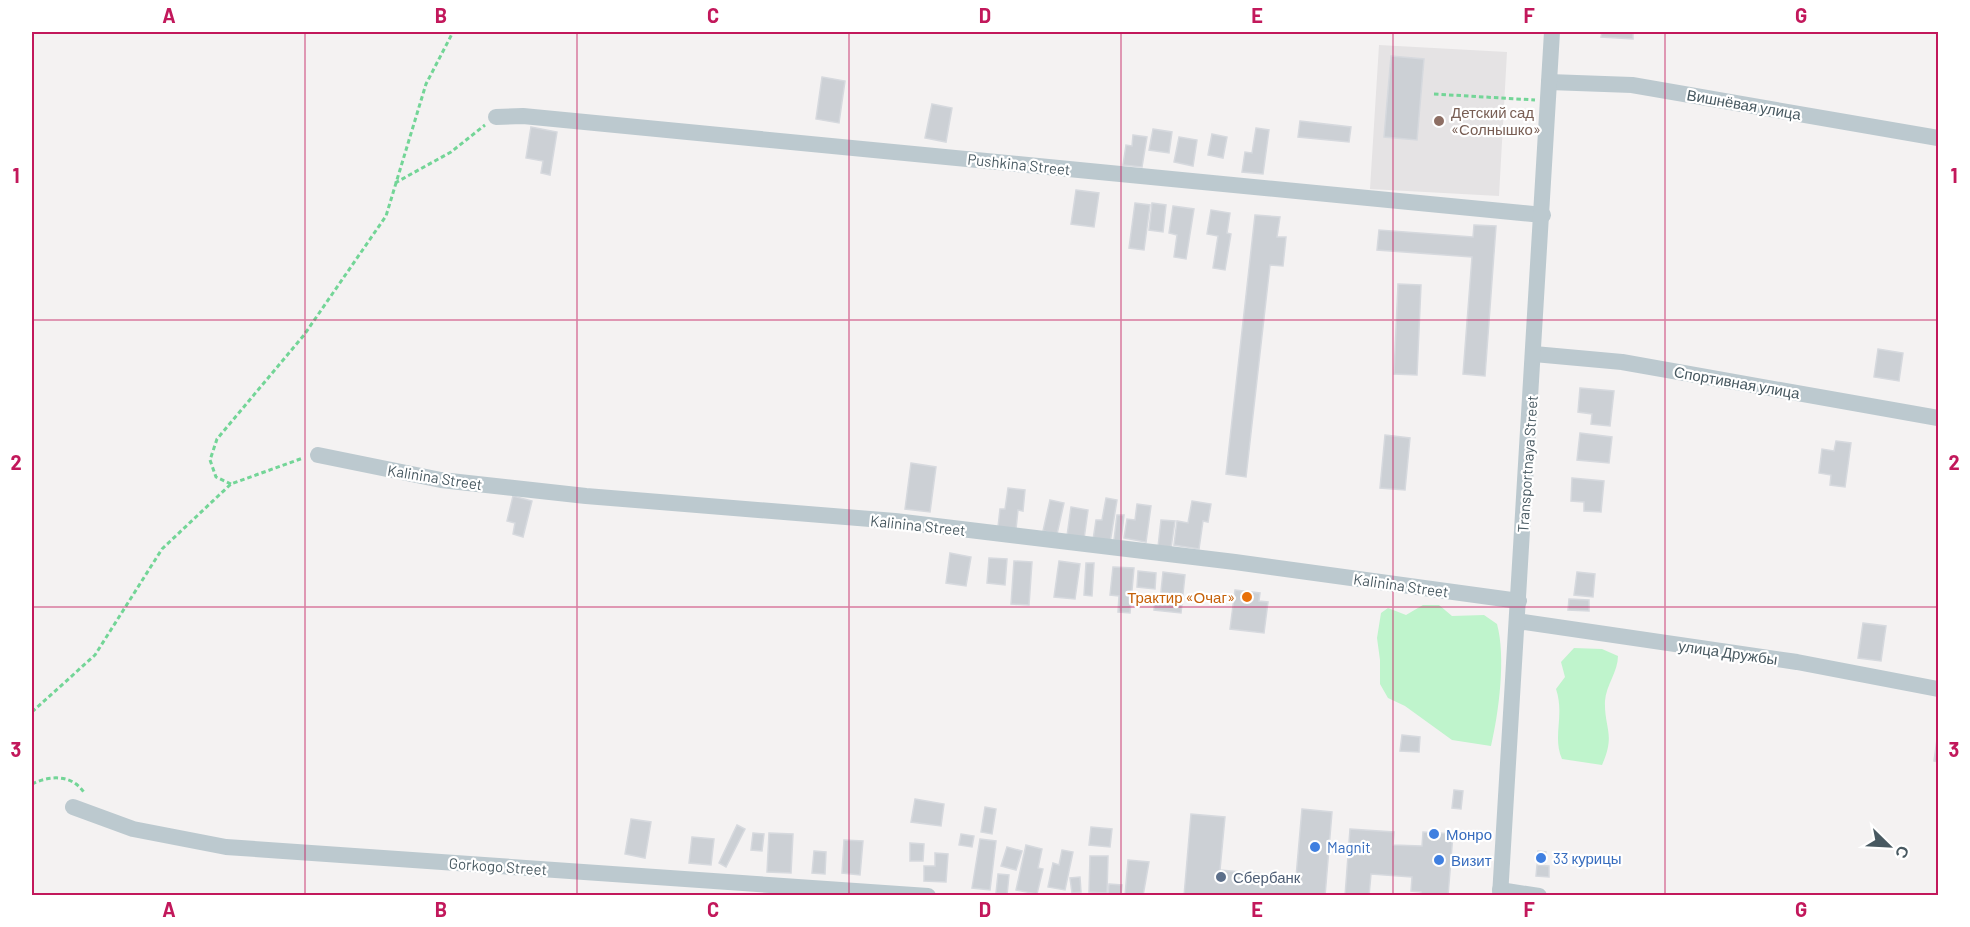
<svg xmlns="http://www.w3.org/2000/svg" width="1970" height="927" viewBox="0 0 1970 927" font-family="Barlow,sans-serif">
<rect width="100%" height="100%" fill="#f4f2f2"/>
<polygon fill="#e5e3e4" points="1379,45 1507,52 1499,196 1370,189"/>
<g fill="#bff4cc">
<path d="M1423,605H1439L1452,616L1484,615L1497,624C1506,657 1499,712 1491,746L1452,740L1405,706L1388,698L1380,684V660L1377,638L1381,613L1388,608L1406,615Z"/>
<path d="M1574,648L1602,649L1618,656C1618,672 1606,685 1605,701C1604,728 1616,734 1602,765L1562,759C1552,736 1565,716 1556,689L1565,677L1561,662Z"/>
</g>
<g fill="#ccd0d5" stroke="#d6d9de" stroke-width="1.5">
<polygon points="1602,32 1633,32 1633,39 1601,37"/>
<polygon points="1391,56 1424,59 1417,140 1384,137"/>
<polygon points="822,77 845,81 839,123 816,119"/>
<polygon points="932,104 952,108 946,142 925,138"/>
<polygon points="1300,121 1351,127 1349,142 1298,137"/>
<polygon points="531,127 557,132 550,175 541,173 543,161 526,158"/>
<polygon points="1256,128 1269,130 1263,174 1242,172 1245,152 1252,153"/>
<polygon points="1153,129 1172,132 1169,153 1149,150"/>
<polygon points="1212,134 1227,137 1223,158 1208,155"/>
<polygon points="1133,135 1147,137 1142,167 1123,165 1126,145 1132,146"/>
<polygon points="1179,137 1197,140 1193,166 1174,162"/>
<polygon points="1076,190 1099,193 1094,227 1071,224"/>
<polygon points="1135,203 1150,205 1144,250 1129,248"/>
<polygon points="1152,203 1166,205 1163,232 1149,230"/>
<polygon points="1173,206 1194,209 1186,259 1174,257 1177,235 1169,233"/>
<polygon points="1211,210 1230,213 1227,233 1231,234 1225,270 1213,268 1218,236 1207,234"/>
<polygon points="1255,215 1280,217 1277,237 1286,237 1283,266 1270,265 1246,477 1226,474"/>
<polygon points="1474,225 1496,226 1485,376 1463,374 1472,257 1377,250 1379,230 1473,237"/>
<polygon points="1398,284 1421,285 1417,375 1394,374"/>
<polygon points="1878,349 1903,353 1899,381 1874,377"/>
<polygon points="1580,388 1614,391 1610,426 1591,424 1592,414 1578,412"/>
<polygon points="1580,433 1612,437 1609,463 1577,460"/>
<polygon points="1385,435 1410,438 1405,490 1380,488"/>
<polygon points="1836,441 1851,443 1845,487 1830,485 1831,475 1819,473 1822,449 1834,451"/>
<polygon points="911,463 936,467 930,512 905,509"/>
<polygon points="1572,478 1604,481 1601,512 1584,511 1584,502 1571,501"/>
<polygon points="1008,488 1025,490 1023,511 1018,510 1016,529 998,527 1000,509 1005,509"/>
<polygon points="513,496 532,501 523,537 513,534 515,523 507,521"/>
<polygon points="1106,498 1117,500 1110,543 1093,540 1096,520 1102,520"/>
<polygon points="1050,500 1064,503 1057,534 1043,531"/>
<polygon points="1192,501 1211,504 1208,522 1203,521 1199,549 1174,545 1177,521 1188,523"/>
<polygon points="1137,504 1151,506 1146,542 1124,538 1127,519 1135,520"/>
<polygon points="1071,507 1088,510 1084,539 1067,536"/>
<polygon points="1117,515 1124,515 1121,541 1114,540"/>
<polygon points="1161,520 1175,521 1171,548 1158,547"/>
<polygon points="950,553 971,557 966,586 946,583"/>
<polygon points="989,558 1007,559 1005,585 987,583"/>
<polygon points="1014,561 1032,562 1029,605 1011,604"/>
<polygon points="1059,561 1080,564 1075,599 1054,597"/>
<polygon points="1086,563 1094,563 1092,596 1084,595"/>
<polygon points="1113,567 1134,568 1130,613 1118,612 1119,596 1110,595"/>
<polygon points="1138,571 1156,573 1155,589 1137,587"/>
<polygon points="1163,572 1185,575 1181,613 1154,610 1155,600 1160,601"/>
<polygon points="1577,572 1595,574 1593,597 1574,595"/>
<polygon points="1235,590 1260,593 1259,601 1268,602 1264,633 1230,629"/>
<polygon points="1569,599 1589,600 1589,611 1568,610"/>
<polygon points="1863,623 1886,626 1881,661 1858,658"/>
<polygon points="1938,732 1938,762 1934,761"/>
<polygon points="1402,735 1420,737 1419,752 1400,751"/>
<polygon points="1454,790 1463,791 1461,809 1452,808"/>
<polygon points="915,799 944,804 941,826 911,822"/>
<polygon points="985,807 996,809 992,834 981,832"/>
<polygon points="1302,809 1332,812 1325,896 1184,896 1191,814 1225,817 1220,870 1296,877"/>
<polygon points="631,819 651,822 645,858 625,854"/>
<polygon points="737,825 745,829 726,867 719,863"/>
<polygon points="1091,827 1112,829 1110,847 1089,845"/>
<polygon points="1350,829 1394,832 1393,845 1422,846 1423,832 1453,834 1448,896 1421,896 1421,892 1411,891 1412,877 1371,874 1369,896 1345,896"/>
<polygon points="753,833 764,834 762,851 751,850"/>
<polygon points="769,833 793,834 791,873 767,872"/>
<polygon points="961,834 974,836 972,847 959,845"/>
<polygon points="692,837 714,839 711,865 689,863"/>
<polygon points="980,839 996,841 990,890 972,888"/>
<polygon points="844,840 863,841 860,875 842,873"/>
<polygon points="910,843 924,844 923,861 910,861"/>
<polygon points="1026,845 1042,849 1038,868 1043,869 1037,894 1016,890"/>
<polygon points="1007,847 1022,851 1016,870 1001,866"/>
<polygon points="1062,850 1073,852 1065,890 1048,887 1053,863 1059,865"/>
<polygon points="814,851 826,852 825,874 812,873"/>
<polygon points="1538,851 1546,852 1545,863 1537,863"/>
<polygon points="935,853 948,854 946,882 924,881 924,866 935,866"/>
<polygon points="1090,856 1108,856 1107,893 1089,892"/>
<polygon points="1128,860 1149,862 1143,896 1125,896"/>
<polygon points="1537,865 1549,866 1549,877 1536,876"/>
<polygon points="998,874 1009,875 1007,895 996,893"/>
<polygon points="1080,877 1081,892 1072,893 1070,878"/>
<polygon points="1109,884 1122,885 1121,896 1108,896"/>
</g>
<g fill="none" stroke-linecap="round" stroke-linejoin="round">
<g stroke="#73d597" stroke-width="3" stroke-dasharray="4.5 3" stroke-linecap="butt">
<polyline points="1434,94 1535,100"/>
<polyline points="395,183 451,152 485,125"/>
<polyline points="231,484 216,477 210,460 217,439 304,335 386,216 426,84 453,32"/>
<polyline points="32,712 95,655 162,549 216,498 231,484 303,458"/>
<path d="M32,784C50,775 73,774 85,794"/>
</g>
<g stroke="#bcc9cf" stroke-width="16">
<polyline points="1549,82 1632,85 1938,138"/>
<polyline points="496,117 523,116 1543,215"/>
<polyline points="1534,354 1622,362 1938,418"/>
<polyline points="318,455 441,480 586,496 895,521 1235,562 1519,601"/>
<polyline points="1517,621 1797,662 1938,689"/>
<polyline points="73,807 133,829 226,847 928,896"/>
<polyline points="1500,890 1539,896"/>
<polyline points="1500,896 1552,32"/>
</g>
</g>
<path fill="none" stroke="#c2185b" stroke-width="1.5" stroke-opacity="0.55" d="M305,32V896M577,32V896M849,32V896M1121,32V896M1393,32V896M1665,32V896M32,320H1938M32,607H1938"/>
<circle fill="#8d6e63" stroke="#fff" stroke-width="2" cx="1439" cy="121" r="6"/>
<circle fill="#e8710a" stroke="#fff" stroke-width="2" cx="1247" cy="597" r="6"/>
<g fill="#3f7fe0" stroke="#fff" stroke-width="2">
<circle cx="1434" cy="834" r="6"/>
<circle cx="1315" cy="847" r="6"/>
<circle cx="1541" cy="858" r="6"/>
<circle cx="1439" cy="860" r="6"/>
</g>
<circle fill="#5c6f8a" stroke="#fff" stroke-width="2" cx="1221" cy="877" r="6"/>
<g text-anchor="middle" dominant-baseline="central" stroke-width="4.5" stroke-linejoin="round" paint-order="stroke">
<g font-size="15" fill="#485961" stroke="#fff">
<text transform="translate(1744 104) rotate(10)">Вишнёвая улица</text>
<text transform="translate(1019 164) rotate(6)">Pushkina Street</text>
<text transform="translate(1737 382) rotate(10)">Спортивная улица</text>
<text transform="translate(1527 464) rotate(-86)">Transportnaya Street</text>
<text transform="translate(435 477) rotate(9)">Kalinina Street</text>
<text transform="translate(918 525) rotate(6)">Kalinina Street</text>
<text transform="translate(1401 585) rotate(8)">Kalinina Street</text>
<text transform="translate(1728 652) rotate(8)">улица Дружбы</text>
<text transform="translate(498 866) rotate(4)">Gorkogo Street</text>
</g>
<g font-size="15" fill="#785e54" stroke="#fff" text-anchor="start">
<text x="1451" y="112">Детский сад<tspan x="1451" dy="17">«Солнышко»</tspan></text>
</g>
<g font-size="15" fill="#c56008" stroke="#fff" text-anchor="end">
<text x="1235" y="597">Трактир «Очаг»</text>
</g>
<g font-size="15" fill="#366cbe" stroke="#fff" text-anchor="start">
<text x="1446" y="834">Монро</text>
<text x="1327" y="847">Magnit</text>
<text x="1553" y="858">33 курицы</text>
<text x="1451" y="860">Визит</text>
</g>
<g font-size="15" fill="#4e5e75" stroke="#fff" text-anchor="start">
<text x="1233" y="877">Сбербанк</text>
</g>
</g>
<rect width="1970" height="927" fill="none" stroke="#ffffff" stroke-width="66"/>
<g transform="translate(1889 846) rotate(114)" stroke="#ffffff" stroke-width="4.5" paint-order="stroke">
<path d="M0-4.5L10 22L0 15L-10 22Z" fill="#485961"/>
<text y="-9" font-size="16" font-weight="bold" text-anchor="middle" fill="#485961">С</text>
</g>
<rect x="33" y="33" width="1904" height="861" fill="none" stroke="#c2185b" stroke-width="2"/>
<g font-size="20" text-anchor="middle" font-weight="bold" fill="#c2185b">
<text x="169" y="23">A</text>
<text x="441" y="23">B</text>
<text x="713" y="23">C</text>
<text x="985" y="23">D</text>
<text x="1257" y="23">E</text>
<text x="1529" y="23">F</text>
<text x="1801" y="23">G</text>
<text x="16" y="183">1</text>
<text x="1954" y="183">1</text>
<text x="16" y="470">2</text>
<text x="1954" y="470">2</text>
<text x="16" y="757">3</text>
<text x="1954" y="757">3</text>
<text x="169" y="917">A</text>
<text x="441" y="917">B</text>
<text x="713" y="917">C</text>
<text x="985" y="917">D</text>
<text x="1257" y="917">E</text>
<text x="1529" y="917">F</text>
<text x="1801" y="917">G</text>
</g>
</svg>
